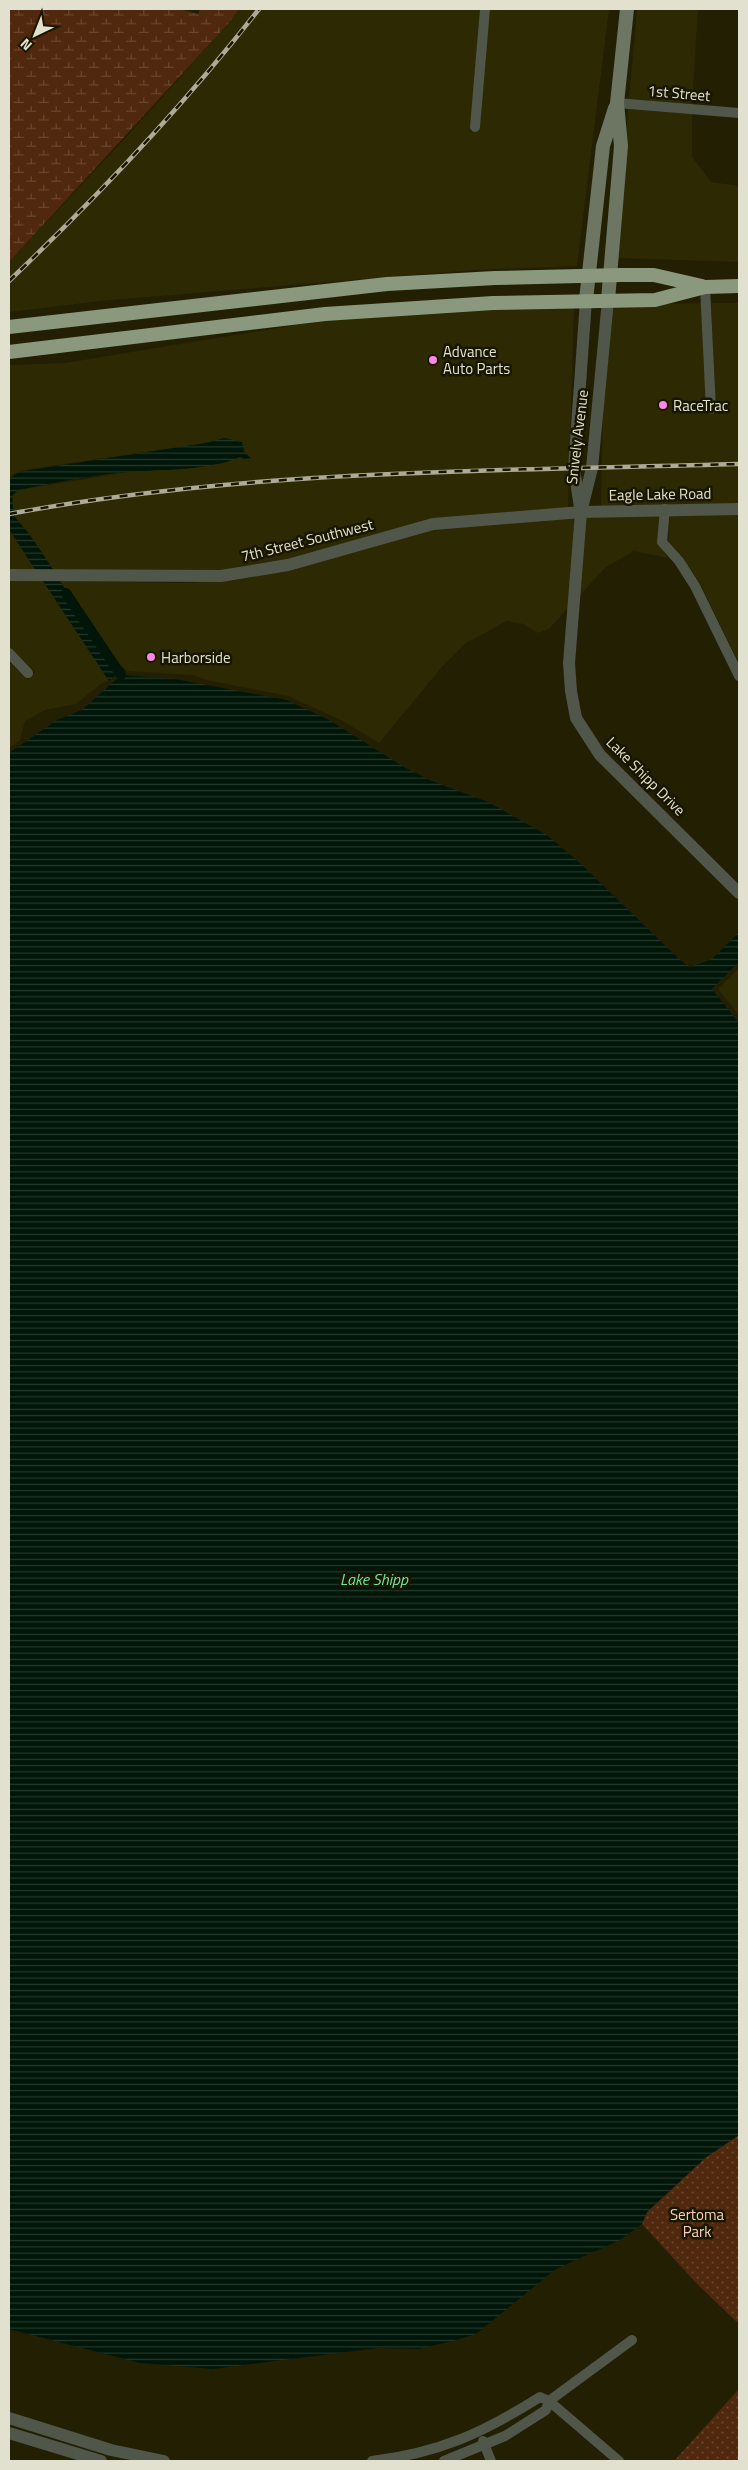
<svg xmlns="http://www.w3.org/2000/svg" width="748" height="2470" viewBox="0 0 748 2470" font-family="'Titillium Web',sans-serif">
<defs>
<pattern id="wetland-marsh" width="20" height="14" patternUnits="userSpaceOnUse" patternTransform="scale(1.25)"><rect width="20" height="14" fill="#50280d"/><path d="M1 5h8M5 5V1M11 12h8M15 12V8" fill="none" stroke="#69472f"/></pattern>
<pattern id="park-dots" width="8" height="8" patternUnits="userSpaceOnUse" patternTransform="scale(1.25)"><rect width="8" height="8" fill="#50280d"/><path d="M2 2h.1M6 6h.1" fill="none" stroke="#69472f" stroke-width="1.8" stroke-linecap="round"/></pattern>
<pattern id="water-rules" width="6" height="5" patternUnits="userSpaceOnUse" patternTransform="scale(1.25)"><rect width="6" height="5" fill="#001608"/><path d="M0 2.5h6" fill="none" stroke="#25382b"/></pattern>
</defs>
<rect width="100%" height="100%" fill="#221f03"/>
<g fill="#2d2903">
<polygon points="239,9 480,9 470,132 479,131 490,9 609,9 577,266 474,270 101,301 9,312 9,262 129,134 228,24"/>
<polygon points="637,9 698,9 692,104 629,99"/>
<polygon points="628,109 692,114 692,157 711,182 739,186 739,262 617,258"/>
<polygon points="701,303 707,414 716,413 711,303 739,303 739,504 601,506 603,406 612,305"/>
<polygon points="574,306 568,508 461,516 288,560 236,570 54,571 30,535 14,516 12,496 18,490 127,472 185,467 240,457 245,460 244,448 224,438 206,443 24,470 12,475 9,480 9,365 65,363 344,317"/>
<polygon points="660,514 657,542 668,558 634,551 606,567 579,596 586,517"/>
<polygon points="670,514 739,514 739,664 700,583 683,558 668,540"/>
<polygon points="576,517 568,608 549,629 538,633 523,624 507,621 466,643 441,668 379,743 341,720 288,696 211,681 192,675 126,671 102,646 75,609 71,598 60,581 180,583 236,580 433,529"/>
<polygon points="9,529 10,531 36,571 9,569"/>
<polygon points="9,580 43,581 109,681 102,683 76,704 45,710 25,721 20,740 9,748 9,661 28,680 35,672 9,646"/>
<polygon points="739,968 739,1015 718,989"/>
</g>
<polygon fill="url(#wetland-marsh)" points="9,9 180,9 198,14 200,9 239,9 228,24 9,262"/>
<g fill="url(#park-dots)">
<polygon points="739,2135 739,2324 697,2284 642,2224 647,2212 705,2158"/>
<polygon points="739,2389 739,2461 674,2461"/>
</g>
<g fill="url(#water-rules)">
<path d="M224,438L242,442L244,452L251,458L249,461L240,457C209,471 162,469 128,472C91,475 54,483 18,490L12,496L14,516L30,535L54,571H36L9,529V480L18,472L206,443Z"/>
<polygon points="43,581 60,581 71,598 75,609 102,646 126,671 119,672 109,681"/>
<polygon points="121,675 175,679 287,700 329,720 404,767 432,781 488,802 547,835 582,865 678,958 690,967 712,959 739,932 739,962 712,989 739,1023 739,2135 705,2158 647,2212 642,2224 620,2240 556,2269 476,2334 453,2341 419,2349 378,2348 213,2369 140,2363 9,2329 9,753 57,720 82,710"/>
</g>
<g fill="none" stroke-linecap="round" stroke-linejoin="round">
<polyline stroke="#001608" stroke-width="10" points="66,593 121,675"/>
<g stroke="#50564a" stroke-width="10">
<polyline points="617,103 739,113"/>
<polyline points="475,127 485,9"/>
<polyline points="705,287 711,409"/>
<polyline points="665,509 662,542 679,561 695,586 739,676"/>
<polyline points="9,653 28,673"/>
<polyline points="483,2441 491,2461"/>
<path d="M372,2461C439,2453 483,2433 540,2397L549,2401L619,2461"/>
<polyline points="444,2461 505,2436 546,2410 549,2401 632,2340"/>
</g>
<g stroke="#50564a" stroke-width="12">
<polyline points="608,300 592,468 581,512 569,663 571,691 576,718 600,755 739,893"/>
<polyline points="580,507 574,469 586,300"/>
<polyline points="9,575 221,576 288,565 433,524 581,512 739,509"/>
<polyline points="9,2418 111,2450 164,2461"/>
<polyline points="9,2433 101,2461"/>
</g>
<g stroke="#6c7663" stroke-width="14">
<polyline points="586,300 603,146 615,108"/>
<polyline points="608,300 621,146 617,103 627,9"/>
</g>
<g stroke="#8a997e" stroke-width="14">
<polyline points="9,327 387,284 495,278 621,275 654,275 702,286"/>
<polyline points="9,352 325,314 493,303 655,300 705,287 739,286"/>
</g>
<g stroke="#adab97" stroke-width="4.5">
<g id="rail">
<path d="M9,281C96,198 185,104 259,9"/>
<path d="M9,514C249,469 495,471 739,464"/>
</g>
</g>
<use href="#rail" stroke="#191600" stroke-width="2.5" stroke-dasharray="8" stroke-linecap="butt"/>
</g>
<g fill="#f888ea" stroke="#191600" stroke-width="2">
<circle cx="433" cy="360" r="5"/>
<circle cx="663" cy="405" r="5"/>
<circle cx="151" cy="657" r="5"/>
</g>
<g text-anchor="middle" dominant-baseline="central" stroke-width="5" stroke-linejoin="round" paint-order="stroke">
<g font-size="15" fill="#e2e1d0" stroke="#191600">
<text transform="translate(679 93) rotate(5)">1st Street</text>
<text transform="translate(577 437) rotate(-83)">Snively Avenue</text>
<text transform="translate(660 494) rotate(-1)">Eagle Lake Road</text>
<text transform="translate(307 540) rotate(-14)">7th Street Southwest</text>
<text transform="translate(646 776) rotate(45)">Lake Shipp Drive</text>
</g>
<g font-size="15" fill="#e2e1d0" stroke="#191600" text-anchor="start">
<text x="443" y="351">Advance<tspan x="443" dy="17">Auto Parts</tspan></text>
<text x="673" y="405">RaceTrac</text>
<text x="161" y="657">Harborside</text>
</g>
<g font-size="15" fill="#fcd1b9" stroke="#191600">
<text x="697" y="2214">Sertoma<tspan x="697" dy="17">Park</tspan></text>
</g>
<g font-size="16" font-style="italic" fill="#6de4a2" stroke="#191600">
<text x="374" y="1579">Lake Shipp</text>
</g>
</g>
<rect width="748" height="2470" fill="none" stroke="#e2e1d0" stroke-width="20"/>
<g transform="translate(35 35) rotate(223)" stroke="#191600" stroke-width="4" paint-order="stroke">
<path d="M0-4L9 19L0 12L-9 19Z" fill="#e2e1d0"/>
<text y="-8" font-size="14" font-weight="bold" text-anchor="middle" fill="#e2e1d0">N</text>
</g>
</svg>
